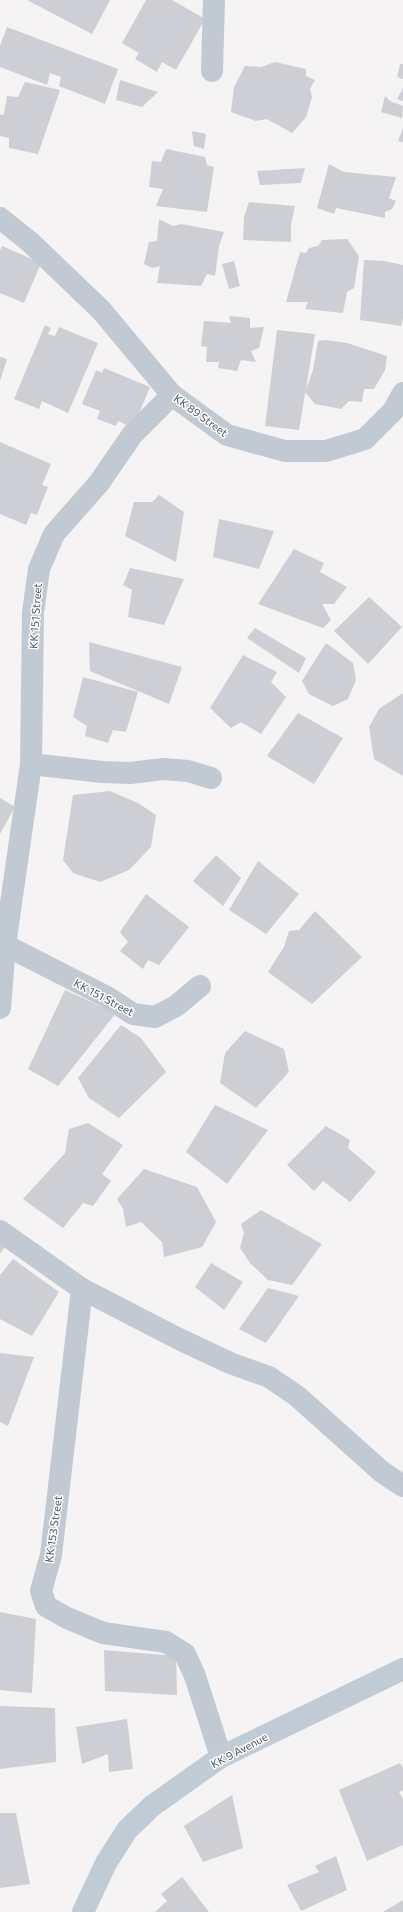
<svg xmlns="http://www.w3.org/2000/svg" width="403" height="1912" viewBox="0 0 403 1912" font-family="Commissioner,sans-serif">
<rect width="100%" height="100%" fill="#f5f3f3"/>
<g fill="#cdcfd5">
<polygon points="27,0 110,0 92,34"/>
<polygon points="146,0 172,0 205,19 176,70 162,62 157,72 135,59 139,53 122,43"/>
<polygon points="7,27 118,69 105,104 59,86 61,77 50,73 47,85 0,67 0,46"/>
<polygon points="275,62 306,69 306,76 315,80 310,89 312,97 306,117 292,133 267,119 256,121 231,112 234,87 245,66 261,67"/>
<polygon points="400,64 403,64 403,79 397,77"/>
<polygon points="120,80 158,92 142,107 116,100"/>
<polygon points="25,82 60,90 38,154 9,148 9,138 0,136 0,115 4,114 7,96 18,97"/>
<polygon points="403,88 403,101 397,99"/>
<polygon points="385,96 390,101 403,106 402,118 381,112"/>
<polygon points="403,128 403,142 398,141"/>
<polygon points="192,131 206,134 204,149 194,146"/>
<polygon points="166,149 205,157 207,165 214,167 207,212 156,206 163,189 149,187 152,161 161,162"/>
<polygon points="329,164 344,172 396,177 389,198 396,201 392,209 385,212 385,218 336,208 334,214 317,208"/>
<polygon points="305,168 301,183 260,185 257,171"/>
<polygon points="249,202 295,206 291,225 291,242 243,240 244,217"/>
<polygon points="159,219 173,226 181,224 224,232 219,246 215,276 207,274 201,286 157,283 160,266 152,268 144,264 149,242 157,241"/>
<polygon points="347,239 359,256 354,288 347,292 343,313 305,309 308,302 286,302 300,252 306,253 309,248 318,246 322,240"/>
<polygon points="2,246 41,263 24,303 0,293 0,251"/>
<polygon points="364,260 384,261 403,265 403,318 401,326 360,320"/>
<polygon points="234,261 240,286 229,289 222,264"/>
<polygon points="229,316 250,318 250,328 264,327 259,348 251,351 256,362 241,360 237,371 218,368 219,362 206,362 207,347 201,346 204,321 231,323"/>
<polygon points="45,325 51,328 48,334 55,336 59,327 98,343 68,413 42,401 39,409 14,399"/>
<polygon points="277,330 315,334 299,430 265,426"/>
<polygon points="325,340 347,343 387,356 385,370 374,389 364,389 362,402 349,401 341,409 315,404 305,392 313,370 318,341"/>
<polygon points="0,357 7,359 0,381"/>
<polygon points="104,368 150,387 133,428 118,421 116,426 97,419 100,411 82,404 96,370 102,373"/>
<polygon points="0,442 51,464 42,485 48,487 37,515 31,513 26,525 0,514"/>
<polygon points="159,495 184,512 176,562 125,536 134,502 152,502"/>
<polygon points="219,519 274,531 259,569 213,557"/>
<polygon points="294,549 324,563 320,572 347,587 334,604 322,604 331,620 323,628 258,604"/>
<polygon points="130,568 184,579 164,625 128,617 132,590 123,585"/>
<polygon points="369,597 402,627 368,664 334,631"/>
<polygon points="255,628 306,658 299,673 247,638"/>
<polygon points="89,642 182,667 169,704 90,671"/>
<polygon points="326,643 353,663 356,680 348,699 333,706 309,694 302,681"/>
<polygon points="243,655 277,672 271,682 286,697 261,734 241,722 231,728 210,708"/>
<polygon points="83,677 138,692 126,732 113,730 108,743 85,736 87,726 73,717"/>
<polygon points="403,693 403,776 374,759 369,727 379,709"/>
<polygon points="298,713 343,738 314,784 267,756"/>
<polygon points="110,791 138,803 156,815 151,847 129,870 100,882 73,873 63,860 73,795"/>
<polygon points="0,798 15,807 0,834"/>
<polygon points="216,855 241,878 223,906 193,881"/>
<polygon points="258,861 299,894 266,934 229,910"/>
<polygon points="146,894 189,927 159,965 148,960 143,969 120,951 128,942 120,932"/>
<polygon points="315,911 362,957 312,1004 268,972 284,947 289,931 299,930"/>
<polygon points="65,990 116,1013 58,1086 28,1069"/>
<polygon points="121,1025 141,1038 166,1072 119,1118 89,1098 78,1078"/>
<polygon points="245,1031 284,1049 289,1072 256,1108 220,1083 225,1053"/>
<polygon points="215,1105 268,1130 227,1184 186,1152"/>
<polygon points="88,1123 123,1145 102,1174 111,1181 93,1206 83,1203 63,1228 23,1199 65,1153 69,1129"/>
<polygon points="326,1126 350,1140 348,1148 376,1172 350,1202 323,1181 314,1191 287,1165"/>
<polygon points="144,1169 197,1187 216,1222 202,1247 164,1257 162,1242 141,1222 126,1227 123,1209 117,1199"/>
<polygon points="261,1210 322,1244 292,1285 268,1280 250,1263 240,1248 244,1233 241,1224"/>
<polygon points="0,1244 5,1247 0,1254"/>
<polygon points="13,1259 59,1292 32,1336 0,1319 0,1275"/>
<polygon points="211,1263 243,1282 224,1310 195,1287"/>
<polygon points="268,1288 299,1296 266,1343 239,1329"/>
<polygon points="0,1353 34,1357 8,1426 0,1422"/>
<polygon points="0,1612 36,1619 32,1693 0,1690"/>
<polygon points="104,1650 176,1656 177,1695 105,1691"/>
<polygon points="0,1706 55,1708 56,1762 0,1769"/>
<polygon points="127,1719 133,1769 109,1772 108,1754 82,1764 76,1727"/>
<polygon points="400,1763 403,1768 403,1790 399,1792 403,1799 403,1845 367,1861 339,1790"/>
<polygon points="232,1795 243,1848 203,1862 184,1826"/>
<polygon points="0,1813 16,1813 30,1884 0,1888"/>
<polygon points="336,1856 347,1890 301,1911 287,1885 319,1872 315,1866"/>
<polygon points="182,1877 209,1912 155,1912 167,1901 161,1894"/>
<polygon points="403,1900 403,1912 383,1912"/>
</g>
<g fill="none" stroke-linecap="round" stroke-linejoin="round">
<g stroke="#c1cad2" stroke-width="22">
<polyline points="212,71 214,0"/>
<polyline points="0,218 30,242 101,310 172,395 227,435 285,451 326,451 365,439 393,411 403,393"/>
<polyline points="31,764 102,772 130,773 163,769 188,771 211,778"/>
<polyline points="5,945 107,997 133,1014 155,1017 176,1006 200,986"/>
<polyline points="0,1008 5,945 31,764 33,613 39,569 54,534 99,483 132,435 172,395"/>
<polyline points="0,1231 82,1289 51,1555 41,1591 46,1606 67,1618 103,1633 166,1642 185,1654 195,1676 221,1757"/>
<polyline points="82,1289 179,1339 230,1363 269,1377 297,1396 382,1472 403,1486"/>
</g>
<polyline stroke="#c1cbd6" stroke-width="22" points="83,1912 106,1863 127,1830 152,1806 221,1757 403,1669"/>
</g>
<g text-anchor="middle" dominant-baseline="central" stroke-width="3" stroke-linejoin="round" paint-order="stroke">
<g font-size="11" fill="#4a5661" stroke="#fff">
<text transform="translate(201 415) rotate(36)">KK 89 Street</text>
<text transform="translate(35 616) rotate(-86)">KK 151 Street</text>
<text transform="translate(104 997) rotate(28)">KK 151 Street</text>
<text transform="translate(53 1529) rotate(-82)">KK 153 Street</text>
<text transform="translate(239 1750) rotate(-28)">KK 9 Avenue</text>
</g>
</g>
</svg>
